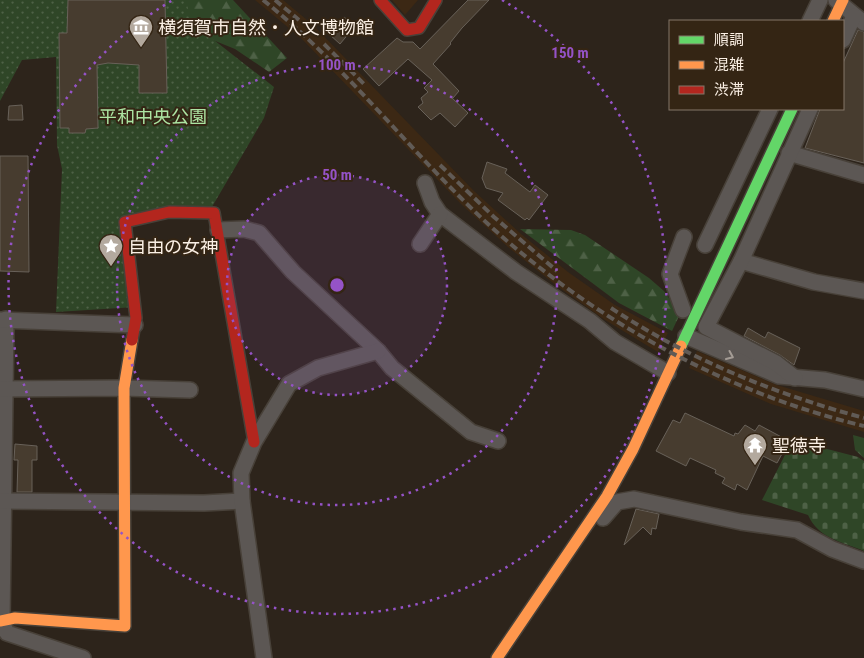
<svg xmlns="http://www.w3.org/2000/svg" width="864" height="658" viewBox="0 0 864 658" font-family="'Roboto Condensed','Noto Sans JP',sans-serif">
<defs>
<pattern id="forest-firs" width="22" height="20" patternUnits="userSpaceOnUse" patternTransform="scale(1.25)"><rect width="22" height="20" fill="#2f4627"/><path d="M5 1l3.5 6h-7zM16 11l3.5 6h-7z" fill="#4e6146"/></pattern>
<pattern id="cemetery-stones" width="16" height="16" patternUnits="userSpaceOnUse" patternTransform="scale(1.25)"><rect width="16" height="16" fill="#2f4627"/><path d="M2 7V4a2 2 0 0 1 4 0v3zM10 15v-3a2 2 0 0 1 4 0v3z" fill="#4e6146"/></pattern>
<pattern id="park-dots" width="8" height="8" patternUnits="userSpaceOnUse" patternTransform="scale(1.25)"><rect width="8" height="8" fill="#2f4627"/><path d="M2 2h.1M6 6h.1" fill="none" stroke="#4e6146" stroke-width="1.8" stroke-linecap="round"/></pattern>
</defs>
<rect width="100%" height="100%" fill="#2d241b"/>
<g fill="#3c2814">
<polygon points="255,0 283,0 313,25 474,191 521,234 568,272 615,305 668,333 658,352 605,320 557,286 508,247 461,204 301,38"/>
<polygon points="392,0 418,0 405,15"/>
<polygon points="697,351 777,385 864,411 864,432 771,404 689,368"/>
</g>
<g fill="url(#forest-firs)">
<polygon points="181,0 233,0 287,58 269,72 235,49 188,30"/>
<polygon points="520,229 571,230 585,235 649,278 664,291 680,314 672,331 619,303"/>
<polygon points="853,435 864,438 864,458 855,450"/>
</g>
<path fill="url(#cemetery-stones)" d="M808,444L858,457L864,461V551C842,542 818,538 808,515L762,500L788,449Z"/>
<polygon fill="url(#park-dots)" points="0,0 186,0 191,22 274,87 264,118 209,212 125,222 136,307 56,312 62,169 57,145 56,57 22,60 0,101"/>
<g fill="#473c2f" stroke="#686159">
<polygon points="68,0 165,0 167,93 139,93 139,65 108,63 97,65 98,128 86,129 85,133 69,133 69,128 60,128 59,33 67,33"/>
<polygon points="468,0 489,0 462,28 450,43 451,44 433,64 459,91 453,98 451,97 468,113 455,127 440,113 431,120 418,107 423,103 421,98 428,92 424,88 432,80 408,59 379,86 363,69 397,38 403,42 413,42 420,49"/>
<polygon points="344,17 355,26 340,44 329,34"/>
<polygon points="858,30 864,32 864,163 805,148 820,109 843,109 843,63"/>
<polygon points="22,105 23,120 8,120 9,106"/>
<polygon points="0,156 28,156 29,272 0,271"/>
<polygon points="487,162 507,169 505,173 530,192 535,185 548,195 529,220 527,218 525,220 498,200 503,193 486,188 482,178"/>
<polygon points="748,328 765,338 768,332 800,348 794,365 780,355 744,336"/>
<polygon points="685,413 734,436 735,433 738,434 745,425 755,431 759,425 789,441 777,463 763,456 747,490 737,484 735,490 722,483 725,478 715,473 716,470 690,458 686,466 656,451 673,420 680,423"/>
<polygon points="15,444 37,446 37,460 32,460 32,492 17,492 18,460 14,460"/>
<polygon points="636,509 659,514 656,529 652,528 651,535 643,527 624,545"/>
</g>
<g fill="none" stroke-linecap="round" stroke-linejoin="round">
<g stroke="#484139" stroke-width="18">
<g id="street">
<polyline points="836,0 864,23"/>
<polyline points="810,21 820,0"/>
<polyline points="843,40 854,16"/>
<polyline points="789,153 864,175"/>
<polyline points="425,183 432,202 440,214 516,272 590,321 615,342 668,373"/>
<polyline points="218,230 244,229 259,233 293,272 378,351 392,368 471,432 498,441"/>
<polyline points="420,244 440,214"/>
<polyline points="705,245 770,109"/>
<polyline points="741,261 814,282 864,291"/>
<polyline points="683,310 670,274 684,237"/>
<polyline points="6,319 2,622 7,633 83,658"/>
<polyline points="0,320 135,325"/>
<polyline points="686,336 779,376 825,380 864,389"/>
<polyline points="795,378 776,363 706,327 741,261 810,109"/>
<polyline points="0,389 124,388 190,390"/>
<polyline points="0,501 204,503 242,501"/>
<polyline points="603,518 617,502 634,499 741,522 797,530 832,549 864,561"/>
<polyline points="264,658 242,501 241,473 254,442 289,384 318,368 378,351"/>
</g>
</g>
<g stroke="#484139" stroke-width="14">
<polyline id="fast" points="681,346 792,109"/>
</g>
<g stroke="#484139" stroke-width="14">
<g id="slow">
<polyline points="833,21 843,0"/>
<polyline points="0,621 15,618 125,626 124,388 132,340"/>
<polyline points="497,658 607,496 633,449 681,346"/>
</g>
</g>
<g stroke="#484139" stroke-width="14">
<g id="jam">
<polyline points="380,0 407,30 419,28 436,0"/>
<polyline points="132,340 136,318 125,222 169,212 214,213 254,442"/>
</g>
</g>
<use href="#street" stroke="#5c5754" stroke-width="15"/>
<use href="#fast" stroke="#63d668" stroke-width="11"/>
<use href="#slow" stroke="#ff974d" stroke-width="11"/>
<use href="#jam" stroke="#b3261e" stroke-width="11"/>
<g stroke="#615b56" stroke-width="4" stroke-dasharray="8 4" stroke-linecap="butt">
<path d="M263,0C346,66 410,152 488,224C593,320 726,393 864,426"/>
<polyline points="275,0 299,20"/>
<polyline points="324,44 365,85"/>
<polyline points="440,165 494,217 557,271"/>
<path d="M611,308C688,359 775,394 864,418"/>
</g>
</g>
<defs><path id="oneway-chevron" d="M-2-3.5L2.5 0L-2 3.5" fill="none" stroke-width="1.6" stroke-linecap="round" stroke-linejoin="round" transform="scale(1.25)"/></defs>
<use stroke="#a49c95" href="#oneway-chevron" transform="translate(730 356) rotate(24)"/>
<circle cx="337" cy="285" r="110" fill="#9553c7" fill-opacity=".12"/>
<g fill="none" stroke="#9553c7" stroke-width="2.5" stroke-dasharray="2.5 5">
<circle cx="337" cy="285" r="110"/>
<circle cx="337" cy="285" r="220"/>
<path d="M502 0A329 329 0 1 1 173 0"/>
</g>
<defs>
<g id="museum-pin" transform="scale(1.25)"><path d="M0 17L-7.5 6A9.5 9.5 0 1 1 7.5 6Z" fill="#b3a99e" stroke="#342514"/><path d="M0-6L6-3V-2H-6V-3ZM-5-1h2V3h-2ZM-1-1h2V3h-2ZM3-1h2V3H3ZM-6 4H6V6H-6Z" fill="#fff"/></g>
<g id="sight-pin" transform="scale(1.25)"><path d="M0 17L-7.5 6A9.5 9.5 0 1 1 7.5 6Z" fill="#b3a99e" stroke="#342514"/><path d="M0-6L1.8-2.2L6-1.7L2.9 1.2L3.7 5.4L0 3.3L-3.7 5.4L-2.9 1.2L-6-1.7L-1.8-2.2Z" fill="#fff"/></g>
<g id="temple-pin" transform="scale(1.25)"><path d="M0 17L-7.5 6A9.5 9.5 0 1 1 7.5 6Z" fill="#b3a99e" stroke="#342514"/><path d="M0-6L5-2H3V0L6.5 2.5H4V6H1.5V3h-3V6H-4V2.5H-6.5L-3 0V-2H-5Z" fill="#fff"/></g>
</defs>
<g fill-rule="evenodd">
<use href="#museum-pin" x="141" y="27"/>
<use href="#sight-pin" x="111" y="246"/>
<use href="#temple-pin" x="755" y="445"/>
</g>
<g text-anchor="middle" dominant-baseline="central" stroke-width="4" stroke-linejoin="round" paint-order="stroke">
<g font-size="18" fill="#fbf0e5" stroke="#342514" text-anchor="start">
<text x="158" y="27">横須賀市自然・人文博物館</text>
<text x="128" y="246">自由の女神</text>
<text x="772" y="445">聖徳寺</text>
</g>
<g font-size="18" fill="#ace4a2" stroke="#342514">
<text x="153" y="116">平和中央公園</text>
</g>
</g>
<circle cx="337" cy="285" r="8" fill="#9553c7" stroke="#342514" stroke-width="2.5"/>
<g font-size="15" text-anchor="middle" font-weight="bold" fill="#9553c7" stroke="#342514" stroke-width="4" stroke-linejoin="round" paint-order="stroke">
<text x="570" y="58">150 m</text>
<text x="337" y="70">100 m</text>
<text x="337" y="180">50 m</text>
</g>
<rect x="669" y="20" width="175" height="90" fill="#342514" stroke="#847668"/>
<rect x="679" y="36" width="25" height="8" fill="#63d668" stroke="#847668"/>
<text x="714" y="45" font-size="15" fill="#fbf0e5">順調</text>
<rect x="679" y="61" width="25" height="8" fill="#ff974d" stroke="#847668"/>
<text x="714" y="70" font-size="15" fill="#fbf0e5">混雑</text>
<rect x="679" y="86" width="25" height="8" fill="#b3261e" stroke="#847668"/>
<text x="714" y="95" font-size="15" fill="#fbf0e5">渋滞</text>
</svg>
